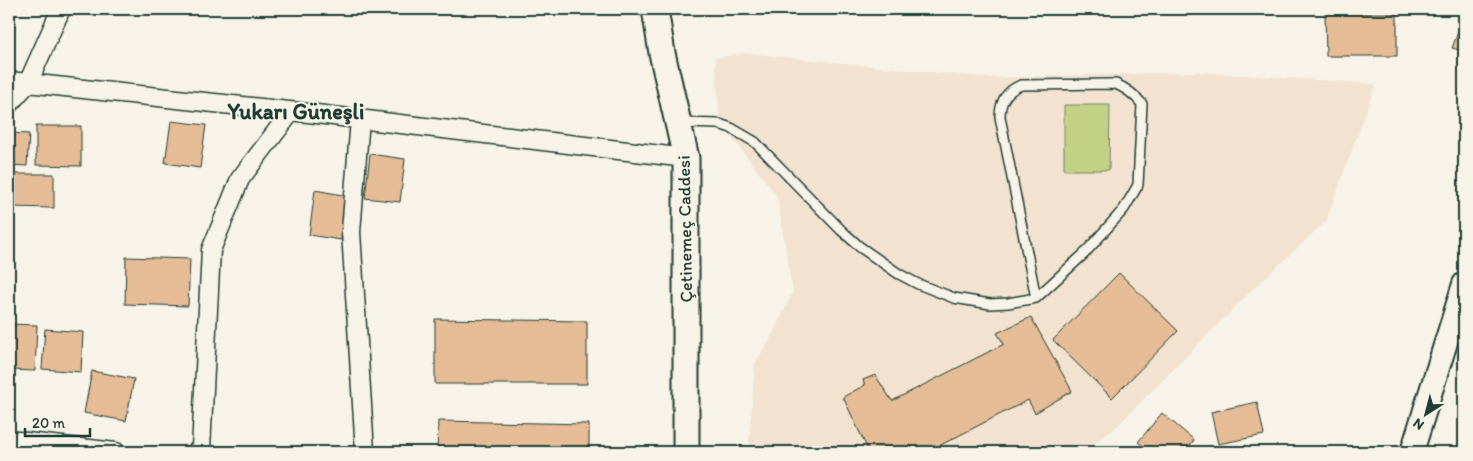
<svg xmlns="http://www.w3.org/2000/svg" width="1473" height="461" viewBox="0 0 1473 461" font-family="Itim,sans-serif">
<rect width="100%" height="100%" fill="#f7f3e8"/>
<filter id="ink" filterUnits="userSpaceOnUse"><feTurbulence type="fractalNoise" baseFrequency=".02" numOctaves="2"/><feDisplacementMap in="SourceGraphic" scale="10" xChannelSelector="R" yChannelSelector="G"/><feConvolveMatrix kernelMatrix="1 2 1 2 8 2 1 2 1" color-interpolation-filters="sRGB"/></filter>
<g filter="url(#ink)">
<polygon fill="#f2e2cf" points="745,53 988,78 1197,72 1376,84 1326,221 1252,290 1115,428 1083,452 758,452 749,442 755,363 769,341 793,292 777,196 720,122 715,58"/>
<polygon fill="#c3d186" stroke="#71875d" points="1064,105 1110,105 1109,170 1064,170"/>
<g fill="#e6bc96" stroke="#1f3d34">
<polygon points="1325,13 1397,13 1397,56 1326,56"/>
<polygon points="1464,16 1464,51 1452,48"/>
<polygon points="171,121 206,125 200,168 165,163"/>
<polygon points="36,126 81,126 81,166 36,165"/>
<polygon points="9,133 29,134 27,166 9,165"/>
<polygon points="370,154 405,159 400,202 365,198"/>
<polygon points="9,174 54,174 54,208 9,207"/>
<polygon points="315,190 348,196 341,240 309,235"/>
<polygon points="126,257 190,259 188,306 125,304"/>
<polygon points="1119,273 1178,331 1112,398 1053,340"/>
<polygon points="1031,317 1072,391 1035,413 1028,400 927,452 869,452 843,397 865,385 863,380 875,375 892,401 1004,344 997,333"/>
<polygon points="435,319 587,321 587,384 435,384"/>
<polygon points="9,324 37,325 35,371 11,370 12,364 9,364"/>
<polygon points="45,329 83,332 81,372 42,369"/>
<polygon points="92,371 134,379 126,421 84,413"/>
<polygon points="1257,402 1264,435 1218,444 1211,412"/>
<polygon points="1162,413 1194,440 1185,452 1150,452 1138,442"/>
<polygon points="438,421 589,424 589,452 437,452"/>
</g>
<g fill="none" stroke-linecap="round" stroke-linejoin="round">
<g stroke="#1f3d34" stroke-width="12">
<path id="service" d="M680,123L719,124L731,128L755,142L841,230L860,247L899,274L918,284L954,298L990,304L1008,303L1036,298L1084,254L1124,209L1138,185L1142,104C1135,95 1127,89 1116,84L1021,85C1006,91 1000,101 1000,117L1036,298"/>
</g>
<g stroke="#1f3d34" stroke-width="21">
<g id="minor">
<polyline points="9,81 308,113 686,158"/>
<polyline points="9,104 28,83 61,9"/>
<polyline points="360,119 351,232 365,452"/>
<polyline points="9,440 116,452"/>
<polyline points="196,452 201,449 211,250 240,179 291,112"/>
</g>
</g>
<g stroke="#1f3d34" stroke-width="26">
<polyline id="tertiary" points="1412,452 1464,284"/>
</g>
<g stroke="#1f3d34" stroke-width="29">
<polyline id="secondary" points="655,9 662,53 686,158 686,452"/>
</g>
<use href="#service" stroke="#f7f3e8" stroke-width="9"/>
<use href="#minor" stroke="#f7f3e8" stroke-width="18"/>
<use href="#tertiary" stroke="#f7f3e8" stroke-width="22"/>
<use href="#secondary" stroke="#f7f3e8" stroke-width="25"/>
</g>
</g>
<g text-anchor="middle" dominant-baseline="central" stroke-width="4" stroke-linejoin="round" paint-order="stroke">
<g font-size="18" fill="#1f3d34" stroke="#f7f3e8">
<text transform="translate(685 229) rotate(-91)">Çetinemeç Caddesi</text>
</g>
<g font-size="22" font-weight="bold" fill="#1f3d34" stroke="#f7f3e8">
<text x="296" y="111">Yukarı Güneşli</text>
</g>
</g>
<rect width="1473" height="461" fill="none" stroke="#f7f3e8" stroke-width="30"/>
<rect x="15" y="15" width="1443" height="431" fill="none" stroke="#1f3d34" stroke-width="2" filter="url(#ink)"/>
<g transform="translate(1426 414) rotate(216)" stroke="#f7f3e8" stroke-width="4" paint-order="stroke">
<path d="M0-4L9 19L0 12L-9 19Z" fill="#1f3d34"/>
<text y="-8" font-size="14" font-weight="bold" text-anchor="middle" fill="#1f3d34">N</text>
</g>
<path d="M25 428v8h65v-8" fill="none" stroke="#1f3d34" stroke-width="2.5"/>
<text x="32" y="428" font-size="15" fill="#1f3d34" stroke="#f7f3e8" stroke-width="4" paint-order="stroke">20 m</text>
</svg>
